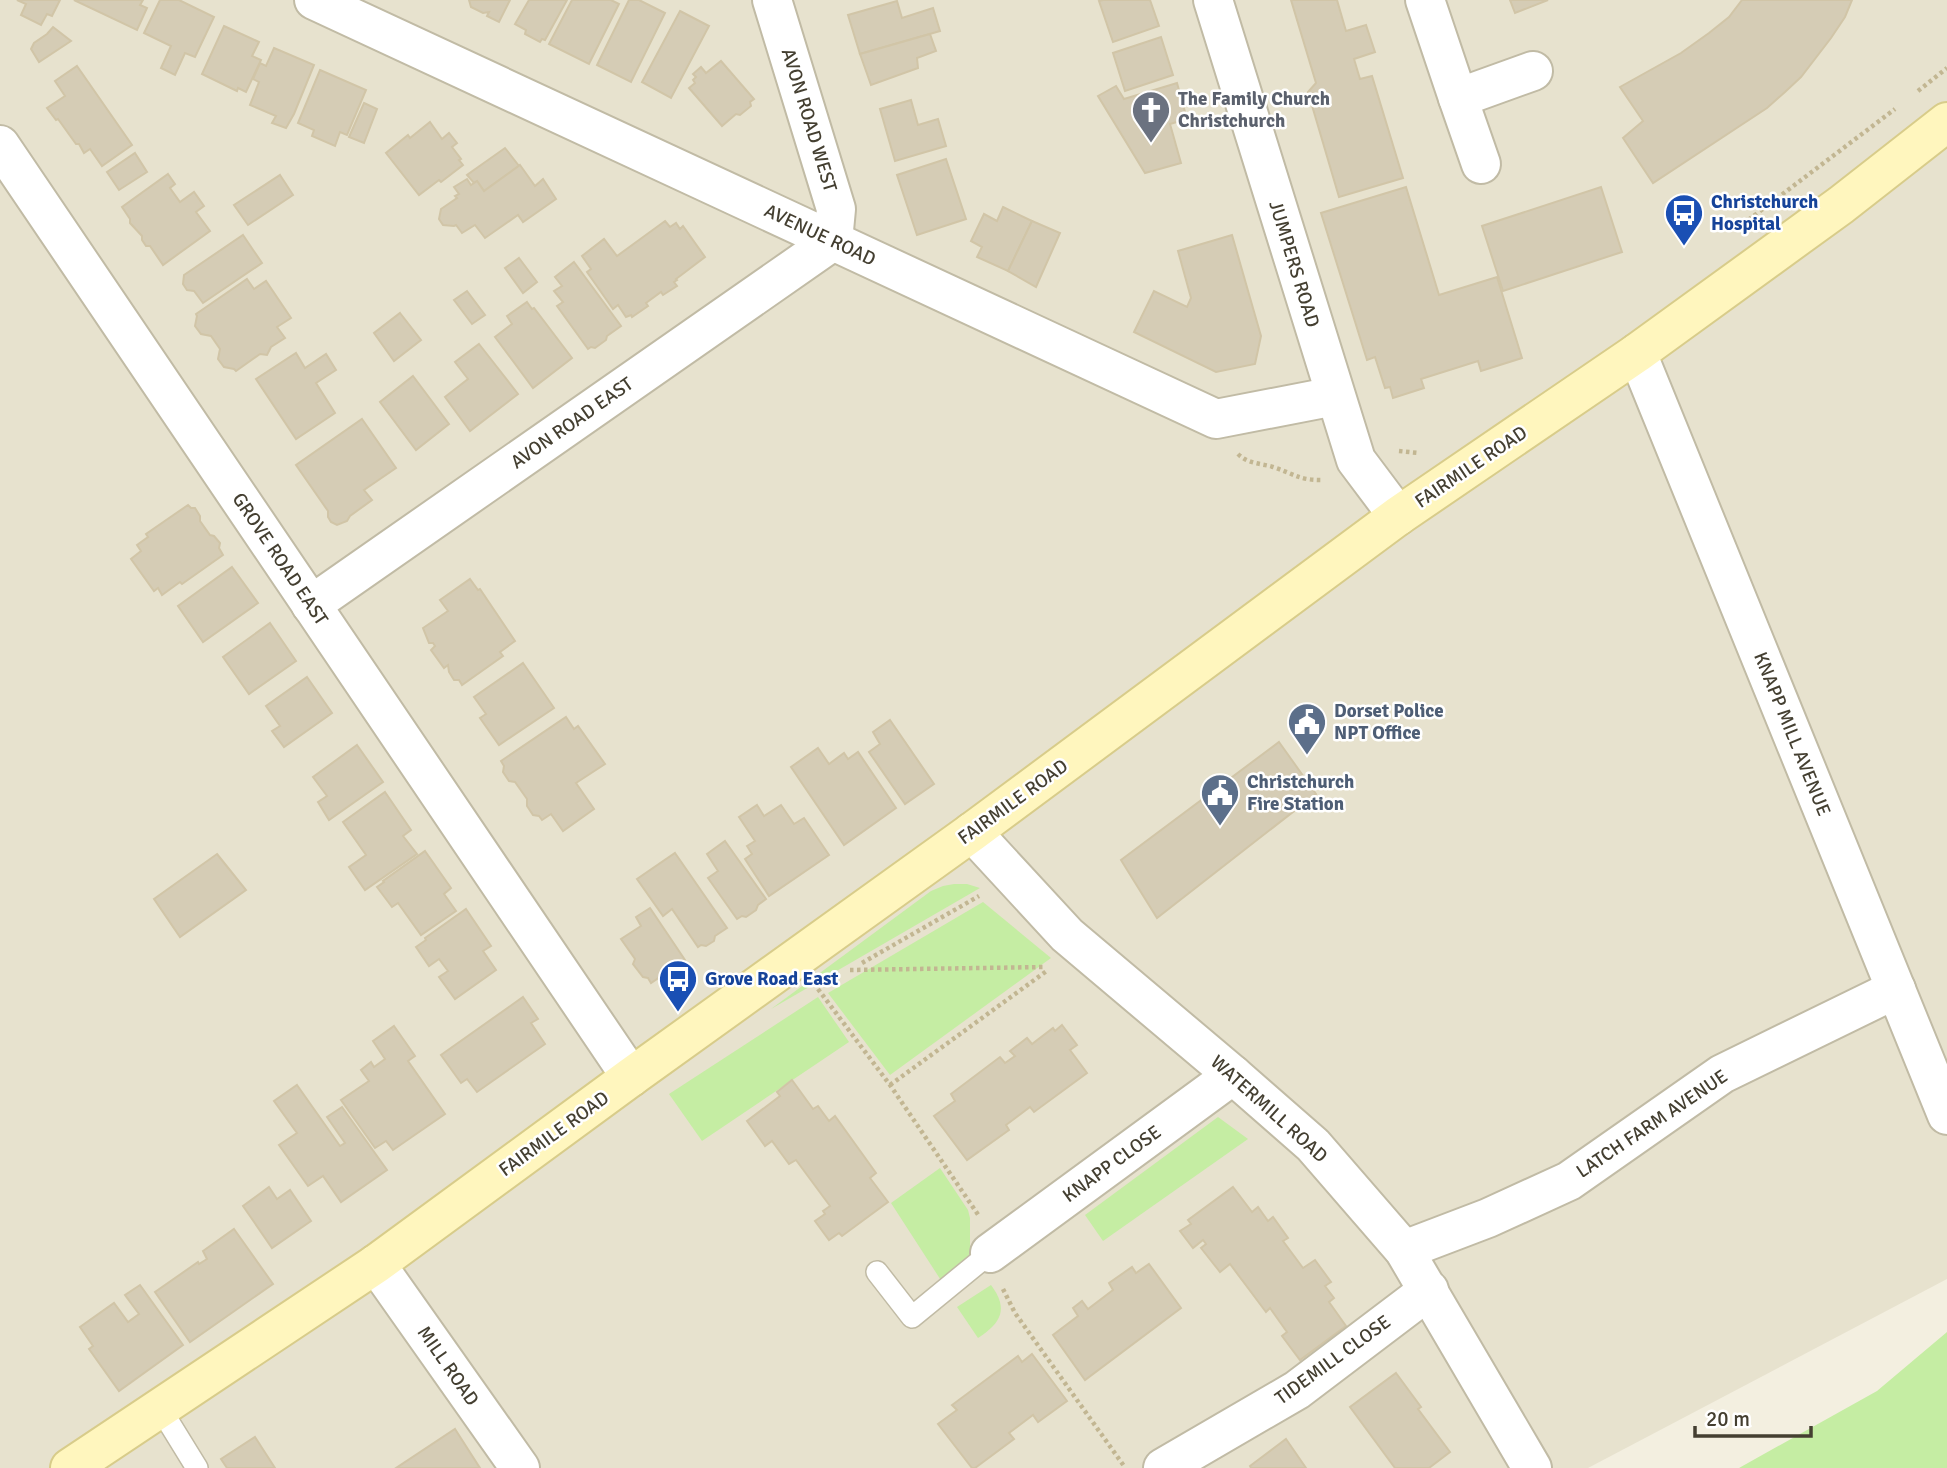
<svg xmlns="http://www.w3.org/2000/svg" width="1947" height="1468" viewBox="0 0 1947 1468" font-family="Signika,sans-serif">
<rect width="100%" height="100%" fill="#f3efe0"/>
<polygon fill="#e7e2ce" points="0,0 1947,0 1947,1279 1588,1468 0,1468"/>
<g fill="#c5eda3">
<polygon points="954,884 967,884 980,888 771,1009 931,891 943,886"/>
<polygon points="983,902 1051,958 890,1075 828,993"/>
<polygon points="818,997 849,1042 702,1141 669,1094"/>
<polygon points="1218,1117 1248,1139 1103,1241 1085,1215"/>
<polygon points="940,1168 968,1210 970,1218 970,1246 976,1262 944,1285 891,1203"/>
<path d="M991,1285C1009,1309 1001,1323 978,1338L957,1307Z"/>
<polygon points="1947,1332 1947,1468 1739,1468 1877,1391"/>
</g>
<g fill="#d5ccb5" stroke="#d1c5a7" stroke-width="2">
<polygon points="17,0 60,0 52,16 47,14 41,25 21,15 26,4"/>
<polygon points="74,0 143,0 140,5 147,8 137,30"/>
<polygon points="160,0 179,0 214,17 195,57 185,53 175,75 161,68 171,46 144,33"/>
<polygon points="469,0 510,0 499,22 487,16 489,12 483,13 471,7"/>
<polygon points="529,0 567,0 545,40 542,39 540,42 525,34 526,30 515,24"/>
<polygon points="572,0 611,0 619,4 589,64 549,44"/>
<polygon points="629,0 639,0 665,13 631,82 597,65"/>
<polygon points="1103,0 1150,0 1159,26 1113,42 1099,1"/>
<polygon points="1291,0 1337,0 1346,31 1366,25 1375,52 1354,59 1360,79 1372,76 1403,178 1339,197 1308,92 1316,83"/>
<polygon points="1510,0 1548,0 1515,13"/>
<polygon points="1742,0 1852,0 1845,17 1831,38 1801,77 1785,92 1767,108 1653,183 1623,138 1643,121 1620,87 1681,53 1709,33 1729,17"/>
<polygon points="897,1 902,18 933,8 940,31 860,54 848,15"/>
<polygon points="680,11 709,26 671,98 642,82"/>
<polygon points="224,26 259,42 252,56 261,60 246,92 238,88 237,91 202,74"/>
<polygon points="53,27 71,41 39,62 31,49 34,43 47,34"/>
<polygon points="930,34 936,51 917,58 918,68 871,85 860,54"/>
<polygon points="1161,37 1173,75 1125,91 1113,53"/>
<polygon points="274,48 314,65 294,114 286,128 272,123 276,116 250,105 259,82 253,79 260,63 266,66"/>
<polygon points="721,61 754,99 750,102 751,106 740,115 736,114 722,126 689,88 695,83 693,80 696,77 693,74 701,67 706,73"/>
<polygon points="77,66 132,145 102,166 90,149 84,153 79,144 76,144 58,119 56,120 47,108 65,96 55,81"/>
<polygon points="320,70 366,90 347,135 340,132 335,146 312,136 314,130 298,123"/>
<polygon points="1177,83 1187,119 1170,124 1181,163 1145,173 1098,96 1116,86 1124,99"/>
<polygon points="911,100 918,125 938,119 946,146 895,161 880,109"/>
<polygon points="364,103 377,109 364,143 349,137"/>
<polygon points="430,122 442,139 449,133 457,143 452,147 461,159 459,160 463,165 441,182 439,180 419,195 386,153 408,135 410,138"/>
<polygon points="505,148 519,166 484,191 477,181 474,183 467,175"/>
<polygon points="135,153 147,172 119,190 107,172"/>
<polygon points="946,159 966,219 917,235 897,175"/>
<polygon points="520,165 535,186 543,179 556,199 523,222 518,215 485,238 475,225 462,233 456,225 454,226 443,225 439,219 441,209 457,198 455,196 459,194 454,187 467,179 471,185 477,181 484,191"/>
<polygon points="168,174 175,184 170,188 180,202 194,192 204,206 196,212 210,231 163,265 150,246 146,246 142,240 142,236 130,223 130,219 122,207"/>
<polygon points="280,175 293,195 248,225 234,205"/>
<polygon points="1406,187 1439,295 1497,277 1522,358 1481,371 1478,361 1421,379 1424,388 1393,398 1390,387 1385,388 1375,357 1367,360 1321,213"/>
<polygon points="1601,187 1622,252 1503,291 1482,226"/>
<polygon points="1003,207 1032,221 1008,271 977,257 982,247 971,241 984,214 997,221"/>
<polygon points="665,221 670,227 676,223 680,229 683,226 705,257 676,279 677,280 674,282 677,286 663,295 661,292 646,303 648,306 632,317 631,315 626,317 618,305 613,309 587,272 591,269 582,256 604,239 617,256"/>
<polygon points="1032,221 1060,233 1036,287 1008,271"/>
<polygon points="243,235 262,263 203,303 194,291 187,290 183,284 184,275"/>
<polygon points="1232,235 1261,336 1255,364 1216,372 1134,332 1154,291 1187,307 1191,298 1178,251"/>
<polygon points="519,258 537,282 523,293 505,268"/>
<polygon points="574,262 621,326 607,336 606,340 595,348 591,347 588,349 557,306 563,302 554,291 562,286 555,277"/>
<polygon points="247,279 254,289 266,281 291,318 277,327 285,338 271,347 267,355 260,354 236,371 234,369 224,367 218,359 220,349 211,336 201,334 195,326 197,316 196,314"/>
<polygon points="467,291 485,315 472,324 454,300"/>
<polygon points="527,302 532,309 534,308 572,358 533,388 495,337 512,324 507,316"/>
<polygon points="400,313 421,340 394,361 374,333"/>
<polygon points="479,344 518,394 470,431 445,397 468,379 455,362"/>
<polygon points="296,353 305,368 326,354 336,370 316,383 335,413 296,439 256,379"/>
<polygon points="413,376 449,424 416,450 380,402"/>
<polygon points="362,419 396,468 364,490 372,500 350,516 347,521 337,525 331,522 328,517 328,511 296,465"/>
<polygon points="188,505 191,508 195,508 200,516 200,521 210,535 214,536 220,543 219,548 223,555 182,584 180,582 162,595 158,588 154,591 131,559 141,551 137,545 148,537 146,534"/>
<polygon points="232,567 258,603 203,642 178,606"/>
<polygon points="470,579 478,590 480,589 515,641 500,652 503,656 462,685 459,680 454,680 449,672 448,665 444,668 431,650 435,646 433,643 429,643 423,628 448,611 440,600"/>
<polygon points="270,623 296,661 249,694 223,657"/>
<polygon points="523,663 554,708 499,745 480,718 486,714 474,697"/>
<polygon points="307,677 332,713 284,747 272,731 280,726 266,706"/>
<polygon points="566,717 574,729 578,726 605,764 576,783 594,809 563,831 551,814 542,820 539,816 533,815 527,806 527,799 515,782 509,781 503,772 504,766 501,761"/>
<polygon points="890,720 934,784 905,804 869,752 880,744 873,732"/>
<polygon points="1279,742 1316,794 1157,918 1121,860"/>
<polygon points="357,745 383,782 329,820 318,802 327,796 313,777"/>
<polygon points="818,748 829,764 844,753 848,759 858,752 896,808 844,845 791,767"/>
<polygon points="385,792 411,830 403,836 417,854 365,890 349,867 366,855 343,822"/>
<polygon points="757,805 764,816 781,805 794,824 804,818 829,855 769,896 745,859 752,854 747,846 755,841 739,817"/>
<polygon points="725,841 766,899 758,905 756,910 746,917 742,916 737,919 708,878 718,871 707,854"/>
<polygon points="425,851 451,888 444,894 456,911 421,935 398,903 392,907 377,887 384,882 383,881"/>
<polygon points="675,853 727,928 715,936 714,941 706,946 701,945 698,947 672,909 663,916 637,879"/>
<polygon points="217,854 246,890 180,937 154,899"/>
<polygon points="650,908 685,960 651,983 648,978 643,977 633,964 635,959 621,939 641,926 636,917"/>
<polygon points="466,909 491,946 483,951 496,970 455,999 439,977 448,971 439,959 429,966 416,947 426,940 425,938"/>
<polygon points="523,997 538,1019 531,1023 545,1044 477,1092 467,1079 461,1083 441,1055"/>
<polygon points="1062,1025 1077,1045 1070,1050 1087,1073 1034,1112 1030,1107 1006,1125 1009,1130 967,1160 934,1116 955,1101 951,1094 1000,1057 1005,1063 1015,1056 1010,1051 1027,1038 1032,1044 1053,1028 1055,1031"/>
<polygon points="394,1026 415,1056 408,1061 445,1114 393,1150 386,1141 375,1148 341,1100 369,1081 361,1070 371,1062 374,1067 385,1059 373,1041"/>
<polygon points="792,1080 813,1109 818,1106 829,1121 835,1116 876,1173 870,1178 888,1202 842,1236 839,1233 829,1240 815,1221 825,1214 823,1211 830,1206 796,1160 789,1164 772,1141 765,1146 747,1121 780,1096 777,1092"/>
<polygon points="297,1085 340,1146 345,1143 327,1117 342,1107 387,1170 341,1202 323,1176 308,1186 279,1145 297,1133 274,1101"/>
<polygon points="269,1187 277,1199 290,1190 311,1221 272,1248 243,1206"/>
<polygon points="1233,1187 1252,1212 1258,1207 1268,1221 1273,1217 1288,1238 1283,1241 1303,1268 1315,1260 1331,1282 1325,1286 1334,1298 1329,1302 1346,1326 1300,1360 1282,1336 1287,1332 1270,1308 1266,1312 1230,1264 1220,1272 1201,1248 1206,1244 1203,1240 1193,1248 1180,1231 1191,1224 1188,1220"/>
<polygon points="234,1229 273,1284 190,1342 155,1292 198,1262 199,1264 207,1259 203,1251"/>
<polygon points="1149,1264 1181,1308 1085,1380 1053,1335 1078,1316 1073,1308 1082,1301 1088,1309 1113,1290 1109,1283 1132,1267 1136,1273"/>
<polygon points="140,1285 183,1345 119,1391 89,1349 93,1346 80,1327 114,1303 128,1322 139,1314 125,1295"/>
<polygon points="1032,1354 1067,1401 1038,1422 1033,1415 1009,1433 1014,1439 975,1468 972,1468 938,1424 957,1410 952,1405 1018,1356 1022,1362"/>
<polygon points="1396,1373 1421,1407 1418,1409 1450,1452 1429,1468 1395,1468 1350,1407"/>
<polygon points="455,1429 480,1468 396,1468"/>
<polygon points="255,1437 275,1468 227,1468 221,1459"/>
<polygon points="1286,1439 1306,1468 1251,1468 1250,1466"/>
</g>
<g fill="none" stroke-linecap="round" stroke-linejoin="round">
<g stroke="#c1bba5" stroke-width="24">
<g id="service">
<polyline points="877,1272 912,1317 990,1253"/>
<polyline points="160,1408 197,1468"/>
</g>
</g>
<g stroke="#c1bba5" stroke-width="42">
<g id="minor">
<polyline points="772,0 836,209 833,241"/>
<polyline points="1213,0 1356,460 1398,516"/>
<polyline points="1425,0 1458,98 1533,71"/>
<polyline points="1458,98 1481,164"/>
<polyline points="0,145 631,1077"/>
<polyline points="833,241 1216,419 1335,396"/>
<polyline points="1637,353 1947,1115"/>
<polyline points="311,605 833,241"/>
<polyline points="972,832 1067,935 1233,1075 1313,1145 1404,1250 1532,1468"/>
<polyline points="1404,1250 1488,1218 1569,1181 1722,1074 1896,989"/>
<polyline points="990,1253 1233,1075"/>
<polyline points="376,1264 520,1468"/>
<polyline points="1163,1468 1297,1390 1429,1290"/>
</g>
</g>
<g stroke="#c1bba5" stroke-width="42">
<polyline id="tertiary" points="314,0 833,241"/>
</g>
<g stroke="#d8cc8a" stroke-width="42">
<polyline id="secondary" points="70,1468 376,1264 631,1077 972,832 1398,516 1637,353 1841,205 1947,122"/>
</g>
<g stroke="#c2b692" stroke-width="4.5" stroke-dasharray="3.5 3.5" stroke-linecap="butt">
<polyline points="1918,91 1947,68"/>
<polyline points="1743,224 1895,109"/>
<polyline points="1399,451 1418,453"/>
<path d="M1238,454C1249,465 1263,463 1276,468C1296,475 1299,480 1322,480"/>
<polyline points="862,963 979,896"/>
<polyline points="850,970 1045,967"/>
<polyline points="818,989 890,1085 979,1216"/>
<polyline points="890,1085 1048,970"/>
<polyline points="1003,1289 1015,1313 1124,1466"/>
</g>
<use href="#service" stroke="#fff" stroke-width="21"/>
<use href="#minor" stroke="#fff" stroke-width="38"/>
<use href="#tertiary" stroke="#fff" stroke-width="38"/>
<use href="#secondary" stroke="#fff6be" stroke-width="38"/>
</g>
<defs>
<g id="church-pin" transform="scale(2.0125)"><path d="M0 17L-7.5 6A9.5 9.5 0 1 1 7.5 6Z" fill="#6b7280" stroke="#fff"/><path d="M-1.2-6h2.4v3.5h3.3v2.4h-3.3V6h-2.4V-.1h-3.3v-2.4h3.3Z" fill="#fff"/></g>
<g id="bus-pin" transform="scale(2.0125)"><path d="M0 17L-7.5 6A9.5 9.5 0 1 1 7.5 6Z" fill="#1a4fb4" stroke="#fff"/><path d="M-5-6H5V4H4V6H2V4H-2V6H-4V4H-5ZM-3.5-4V0h7V-4ZM-3.5 1.2v1.5H-2V1.2ZM2 1.2v1.5H3.5V1.2Z" fill="#fff"/></g>
<g id="civic-pin" transform="scale(2.0125)"><path d="M0 17L-7.5 6A9.5 9.5 0 1 1 7.5 6Z" fill="#5c6f8a" stroke="#fff"/><path d="M-.6-6.5H3V-4.5H.6V-3L4-1V1h2V6H-6V1h2V-1L-.6-3ZM-1.2 2.5V6h2.4V2.5Z" fill="#fff"/></g>
</defs>
<g fill-rule="evenodd">
<use href="#church-pin" x="1151" y="110"/>
<use href="#bus-pin" x="1684" y="213"/>
<use href="#civic-pin" x="1307" y="722"/>
<use href="#civic-pin" x="1220" y="793"/>
<use href="#bus-pin" x="678" y="979"/>
</g>
<g text-anchor="middle" dominant-baseline="central" stroke-width="5" stroke-linejoin="round" paint-order="stroke">
<g font-size="19" font-weight="bold" fill="#5b616d" stroke="#fff" text-anchor="start">
<text x="1178" y="99">The Family Church<tspan x="1178" dy="22">Christchurch</tspan></text>
</g>
<g font-size="19" fill="#443f31" stroke="#fff">
<text transform="translate(809 120) rotate(73)">AVON ROAD WEST</text>
<text transform="translate(820 235) rotate(25)">AVENUE ROAD</text>
<text transform="translate(1294 264) rotate(73)">JUMPERS ROAD</text>
<text transform="translate(572 423) rotate(-35)">AVON ROAD EAST</text>
<text transform="translate(1471 467) rotate(-34)">FAIRMILE ROAD</text>
<text transform="translate(280 559) rotate(56)">GROVE ROAD EAST</text>
<text transform="translate(1792 734) rotate(68)">KNAPP MILL AVENUE</text>
<text transform="translate(1013 802) rotate(-36)">FAIRMILE ROAD</text>
<text transform="translate(1269 1109) rotate(42)">WATERMILL ROAD</text>
<text transform="translate(1652 1124) rotate(-34)">LATCH FARM AVENUE</text>
<text transform="translate(554 1134) rotate(-36)">FAIRMILE ROAD</text>
<text transform="translate(1112 1164) rotate(-36)">KNAPP CLOSE</text>
<text transform="translate(1333 1360) rotate(-36)">TIDEMILL CLOSE</text>
<text transform="translate(448 1366) rotate(55)">MILL ROAD</text>
</g>
<g font-size="19" font-weight="bold" fill="#164399" stroke="#fff" text-anchor="start">
<text x="1711" y="202">Christchurch<tspan x="1711" dy="22">Hospital</tspan></text>
<text x="705" y="979">Grove Road East</text>
</g>
<g font-size="19" font-weight="bold" fill="#4e5e75" stroke="#fff" text-anchor="start">
<text x="1334" y="711">Dorset Police<tspan x="1334" dy="22">NPT Office</tspan></text>
<text x="1247" y="782">Christchurch<tspan x="1247" dy="22">Fire Station</tspan></text>
</g>
</g>
<path d="M1695 1426v10h116v-10" fill="none" stroke="#443f31" stroke-width="3.5"/>
<text x="1706" y="1426" font-size="21" fill="#443f31" stroke="#ffffff" stroke-width="5" paint-order="stroke">20 m</text>
</svg>
